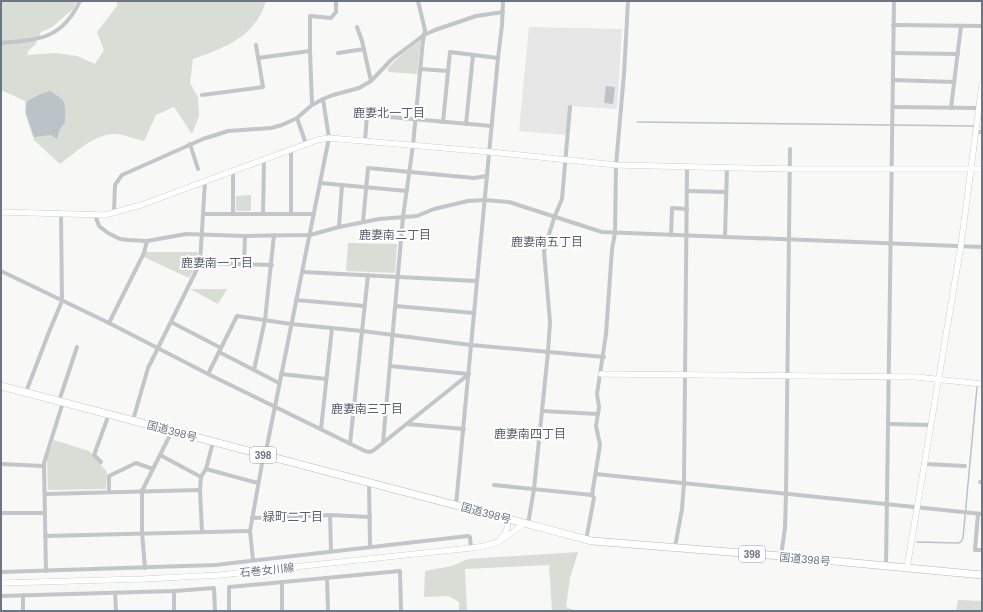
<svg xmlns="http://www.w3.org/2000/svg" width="983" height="612" viewBox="0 0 983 612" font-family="Helvetica,'Noto Sans JP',sans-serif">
<rect width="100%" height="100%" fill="#f8f8f6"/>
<polygon fill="#e6e7e6" points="529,27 622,29 617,109 569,106 566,135 519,131"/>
<g fill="#d8ddd6" fill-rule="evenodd">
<path d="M1,1H77L73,9L52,27L41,32L35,45L29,50L27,55L56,53L77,56L95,64L104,50L97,32L117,6V1H266C255,37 226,47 193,59L190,83L198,97L199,116L192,134L174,107L156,115L144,141C135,139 126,135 117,134C95,133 76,152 60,164L34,140L25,113V101L1,90ZM65,104V121L60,129L57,139L51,135Z"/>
<polygon points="421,40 417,74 389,72 387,69 401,55"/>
<polygon points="251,195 251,211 236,211 236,196"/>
<polygon points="348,243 397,244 395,273 346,271"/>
<polygon points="146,252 198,252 198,262 189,278 144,257"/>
<polygon points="190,289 227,289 218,304"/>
<polygon points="54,440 89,451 107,472 106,489 48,490 47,459"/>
<polygon points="578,552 570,578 566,607 576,611 552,611 549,565 465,569 467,611 459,611 459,602 448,596 424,597 425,571 452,566 468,559"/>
<polygon points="958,600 982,601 982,611 956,611"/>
</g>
<g fill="#bbc2c8">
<polygon points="606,86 615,87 613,104 604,103"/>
<path d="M50,91C68,102 65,102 65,122L60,129L57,139L51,135L34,137L26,113L27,101L41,94Z"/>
</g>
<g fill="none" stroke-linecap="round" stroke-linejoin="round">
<g stroke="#bbc2c8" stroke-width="1.5">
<polyline points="637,122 975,126"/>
<polyline points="917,542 958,543 961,542 963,538 977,387"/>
</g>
<g stroke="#b5b8bd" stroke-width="6">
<g id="secondary">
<polyline points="1,212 105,215 141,205 317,140 329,138 490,152 616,165 790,169 982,169"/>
<polyline points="601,374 916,377 982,384"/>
<path d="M501,538C507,532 509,527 506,518"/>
<polyline points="907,568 961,245 982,84"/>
<path d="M1,583L143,579L220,575L471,548C500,544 503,540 524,523"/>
</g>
</g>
<g stroke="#b4b6ba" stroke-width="8">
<polyline id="highway" points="1,386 535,526 592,541 781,556 982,575"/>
</g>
<g stroke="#c2c5c9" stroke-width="4">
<polyline points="893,25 982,26"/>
<polyline points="357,27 362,41 371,81"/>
<path d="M1,43C39,40 62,39 80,1"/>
<polyline points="338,53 364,49"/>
<polyline points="893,53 958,54"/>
<polyline points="258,58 310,51"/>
<polyline points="420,69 448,71"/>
<polyline points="893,80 954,82"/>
<polyline points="202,95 263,87 256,45"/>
<polyline points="312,105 310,51 310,16 331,18 336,12 336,1"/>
<polyline points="893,107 979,108"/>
<polyline points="951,108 961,26"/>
<polyline points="297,118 306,144"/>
<polyline points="443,122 450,52 498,58"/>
<polyline points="466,124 473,55"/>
<polyline points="975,132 982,132"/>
<polyline points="365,141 367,115 492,126"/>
<polyline points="190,144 198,169"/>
<polyline points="291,150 291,213"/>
<polyline points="320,183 407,191"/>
<polyline points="687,191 726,192"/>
<polyline points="114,212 115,185 122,175 203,139 228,131 271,128 282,125 297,118 312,105 323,99 333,95 359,88 371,81 392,59 424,35 435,30 476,16 503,12"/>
<polyline points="203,214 314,214"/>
<polyline points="233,214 233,171"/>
<polyline points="263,214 264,159"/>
<polyline points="95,215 99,226 108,233 120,239 128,240 147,241 186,234 245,236 310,235 339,227 379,219 417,216 434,209 468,201 484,200 509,202 602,232 982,247"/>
<polyline points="363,222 368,168 474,178 487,176"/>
<polyline points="339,227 342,185"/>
<polyline points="671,235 672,208 687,209"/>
<polyline points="725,237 727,167"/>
<polyline points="200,263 272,265"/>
<polyline points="244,264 245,236"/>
<polyline points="1,271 109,323 208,374 365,451 370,452 374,450 469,374"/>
<polyline points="303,272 476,281"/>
<polyline points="296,300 365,306"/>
<polyline points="396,306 474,313"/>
<polyline points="171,322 221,348"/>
<polyline points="109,323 144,253 147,241"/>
<polyline points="219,352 279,383"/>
<polyline points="390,366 468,374"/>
<polyline points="254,370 265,320 274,235"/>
<polyline points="208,374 237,316 291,324 362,331 471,345 604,357"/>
<polyline points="281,374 326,379"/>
<polyline points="26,392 49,332 62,301 61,214"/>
<polyline points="59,401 77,347"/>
<polyline points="542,411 598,414"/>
<polyline points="133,420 148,368 200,263 205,181"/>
<polyline points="407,424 464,429"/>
<polyline points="888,424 931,425"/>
<polyline points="321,429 332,328"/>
<polyline points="383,443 403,217 413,145 423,40 425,30 418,1"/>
<polyline points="350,444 368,275"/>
<polyline points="160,455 201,477"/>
<polyline points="101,462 94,455 109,414"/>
<polyline points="1,464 44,466"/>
<polyline points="925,464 965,466"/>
<polyline points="206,469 258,483"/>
<polyline points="596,474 982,514"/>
<polyline points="369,482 370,547"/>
<polyline points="980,482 982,482"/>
<polyline points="494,485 592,495"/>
<polyline points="109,492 109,476 136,463 153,469"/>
<polyline points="45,494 200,490"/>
<polyline points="456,505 498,58 502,25 503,1"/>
<polyline points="1,513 45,513"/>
<polyline points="978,514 975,550 982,550"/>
<polyline points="330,515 331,551"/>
<polyline points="252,518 330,515 370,517"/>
<polyline points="528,524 534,489 548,352 550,322 544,251 554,218 562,199 570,107"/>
<polyline points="202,532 200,490 201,477 206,469 213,442"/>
<polyline points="45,536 250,531"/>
<polyline points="586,540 594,498 592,495 600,445 596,426 599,407 597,394 606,334 612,249 615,233 616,165 624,74 628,1"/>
<polyline points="675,547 682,509 684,483 687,166"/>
<polyline points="781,556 785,528 786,493 790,149"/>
<polyline points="253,560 250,531 263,458 266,451 329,138 323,99"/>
<polyline points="886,566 894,1"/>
<polyline points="145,568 142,533 142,491 172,431"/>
<polyline points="46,571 44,463 63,402"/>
<polyline points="1,572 215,565 468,536 470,537 471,548"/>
<polyline points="327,578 328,611"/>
<polyline points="282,582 282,611"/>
<polyline points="174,591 174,611"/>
<polyline points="115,593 116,611"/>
<polyline points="23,595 23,611"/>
<polyline points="1,596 174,591 214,588 215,611"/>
<polyline points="229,611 229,587 400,571 401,611"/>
</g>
<use href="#secondary" stroke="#fff" stroke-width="5.5"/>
<use href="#highway" stroke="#fff" stroke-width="7"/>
</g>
<g text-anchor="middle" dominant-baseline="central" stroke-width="4" stroke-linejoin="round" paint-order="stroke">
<g fill="#fff" stroke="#979ea8" stroke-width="1">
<rect x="250" y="447" width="26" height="16" rx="3"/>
<rect x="739" y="546" width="26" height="16" rx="3"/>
</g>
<g font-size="10" font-weight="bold" fill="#6b7583">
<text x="263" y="455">398</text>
<text x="752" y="554">398</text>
</g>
<g font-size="11" fill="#6b7583" stroke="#fff">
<text transform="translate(172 431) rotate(15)">国道398号</text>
<text transform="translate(486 513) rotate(15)">国道398号</text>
<text transform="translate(805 559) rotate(5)">国道398号</text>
<text transform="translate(267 570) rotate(-6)">石巻女川線</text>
</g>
<g font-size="12" fill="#585f6a" stroke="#fff">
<text x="389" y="113">鹿妻北一丁目</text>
<text x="395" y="235">鹿妻南二丁目</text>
<text x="547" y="242">鹿妻南五丁目</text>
<text x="217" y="263">鹿妻南一丁目</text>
<text x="367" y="409">鹿妻南三丁目</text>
<text x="530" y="434">鹿妻南四丁目</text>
<text x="293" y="517">緑町二丁目</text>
</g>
</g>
<rect width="983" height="612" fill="none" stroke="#6b7583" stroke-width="4"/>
</svg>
